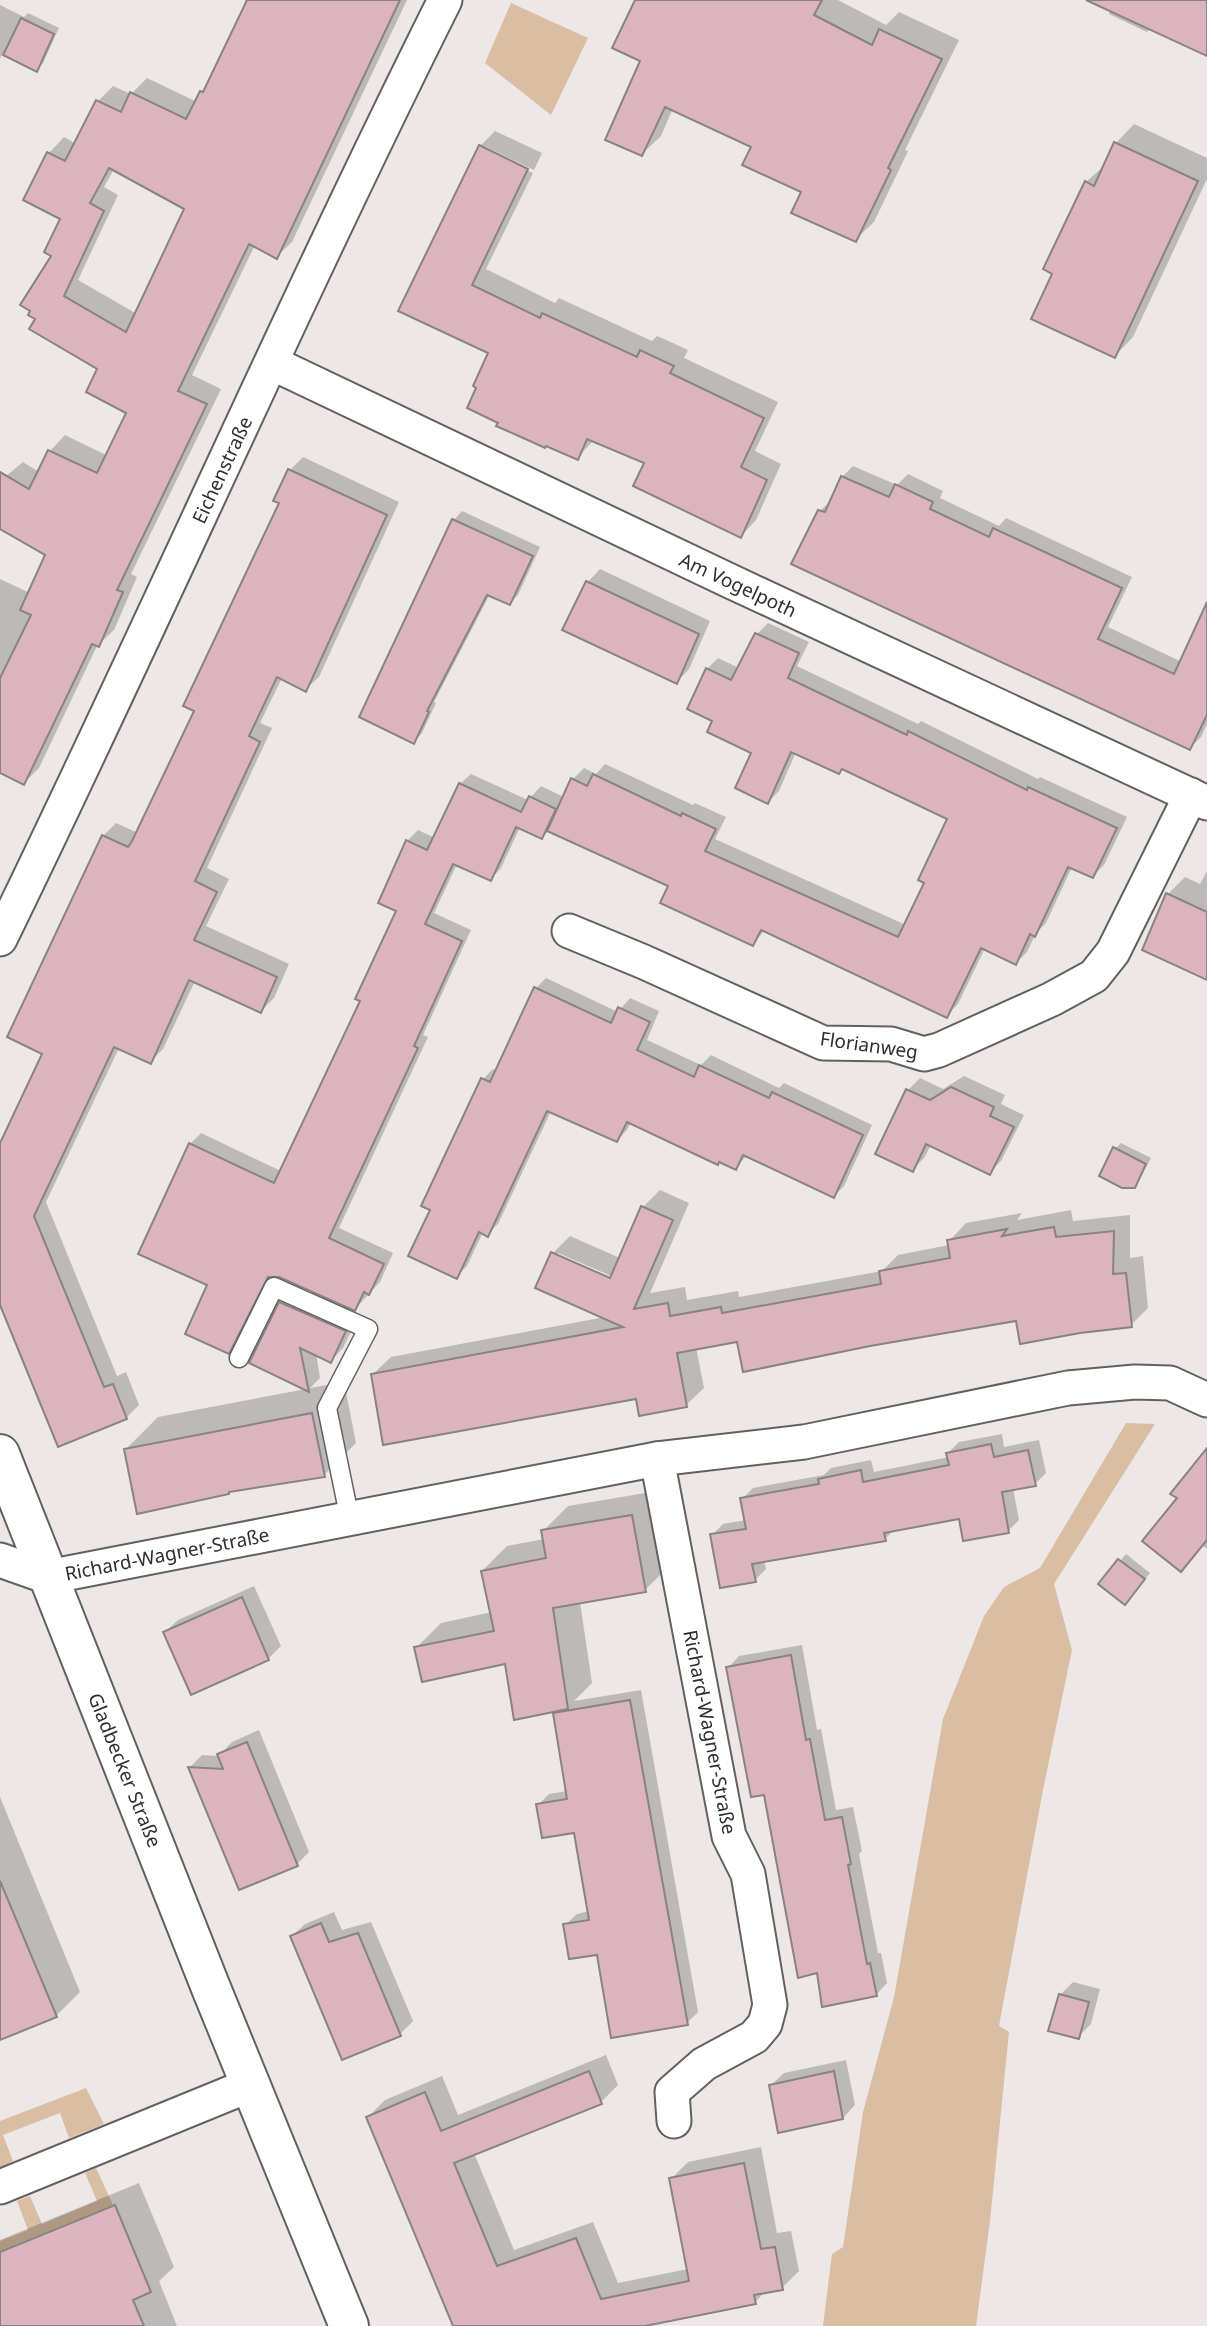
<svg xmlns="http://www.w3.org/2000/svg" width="1207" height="2326" viewBox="0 0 1207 2326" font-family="'Noto Sans',sans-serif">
<rect width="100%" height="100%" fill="#ede8e7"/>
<g fill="#dabea3">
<polygon points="511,3 588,38 551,115 485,63"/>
<polygon points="1126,1423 1155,1424 1054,1584 1072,1650 1043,1790 999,2026 1009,2032 990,2221 976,2326 823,2326 832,2254 843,2247 863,2112 894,1997 943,1719 984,1616 1004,1587 1040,1568"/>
<polygon points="86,2088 104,2124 69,2138 60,2113 3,2135 13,2161 0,2168 0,2121"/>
<polygon points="96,2168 113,2205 0,2251 0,2241 28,2230 17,2201 30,2196 42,2224 97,2201 85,2173"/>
</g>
<g fill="#0003" fill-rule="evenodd">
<path d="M244,0H407L292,242L276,257L255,245L192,375L221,389L131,574L137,577L114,630L97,646L39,768L24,783L0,772V579L30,593L47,554L0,527V481L23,462L39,472L50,451L65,435L108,456L129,412L99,368L38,318L62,218L25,199L49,153L64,137L76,144L98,101L113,86L131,94L147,78L195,101L209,84L248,2ZM114,169L187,208L137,314L78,280L118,195L104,187Z"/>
<polygon points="637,0 838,0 886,25 899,12 959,40 905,150 908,151 874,222 855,240 754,146 673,108 661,136 642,154 643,61"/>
<polygon points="1092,0 1207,0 1207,54 1151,28 1147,32 1109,14 1111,9"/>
<polygon points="0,5 24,17 28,13 59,28 43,63 37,69 3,53 0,58"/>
<polygon points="1134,124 1207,158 1207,179 1133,337 1115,356 1086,182 1106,164 1116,143"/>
<polygon points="495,131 542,153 534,170 484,146 484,149 533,173 486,269 555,303 559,298 652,341 657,336 673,343 688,350 684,358 778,402 755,451 781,464 756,520 741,536 646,463 594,440 577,458 490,352 401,310 480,146"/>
<polygon points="303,457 399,502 319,677 306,689 282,678 260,723 272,728 207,868 229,879 206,926 289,964 274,998 261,1011 195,981 163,1049 150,1062 119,1048 46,1202 117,1376 126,1372 139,1405 126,1418 0,1301 0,1147 44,1053 103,836 116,823 138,833 196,710 281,503 290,470"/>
<polygon points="853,466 897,485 908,474 943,491 940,498 999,526 1006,518 1132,577 1108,627 1182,662 1207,633 1207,724 1201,737 1190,748 820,511 831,500 842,477"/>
<polygon points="462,511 540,547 518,595 510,603 490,594 434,702 436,703 422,733 414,742 454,520"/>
<polygon points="600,569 710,621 689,669 677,682 588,582"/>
<polygon points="768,623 809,642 797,666 918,724 921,721 1038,779 1040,777 1127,817 1104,865 1093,876 1072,867 1046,923 1036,933 1027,952 1016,963 985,948 958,1004 947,1015 765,930 753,944 671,885 550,830 542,837 520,827 501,868 491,879 457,864 434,913 471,930 423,1035 428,1037 339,1228 393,1253 380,1282 355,1309 279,1275 273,1275 239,1341 228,1352 209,1285 190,1144 201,1133 281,1171 363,1000 398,910 407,841 418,830 435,838 460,784 471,774 528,800 541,786 564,797 573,779 584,768 596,774 605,764 693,805 695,803 726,817 715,839 906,925 927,882 949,818 843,767 796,752 779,791 768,802 753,753 714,720 707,669 718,658 739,668 757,634"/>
<polygon points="1207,871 1207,978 1168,894 1185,877 1200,884"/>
<polygon points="546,978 618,1012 630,998 659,1011 647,1040 701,1065 711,1055 779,1088 784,1083 872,1125 844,1186 834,1196 747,1155 736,1168 631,1122 627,1130 617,1140 551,1111 498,1224 487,1234 483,1232 467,1266 456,1277 433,1209 483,1079 493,1069 497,1071 536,988"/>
<polygon points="964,1076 1005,1095 1001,1104 1024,1115 1001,1161 989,1173 931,1145 924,1158 912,1170 908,1090 920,1078 943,1089"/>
<polygon points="1121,1143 1151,1158 1140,1179 1134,1186 1115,1149"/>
<path d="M660,1190L689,1203L650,1293L685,1287L687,1300L738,1291L739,1297L882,1271L898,1255L949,1245V1241L966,1223L1022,1213L1017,1220L1071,1210L1073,1221L1130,1215V1258L1143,1256L1148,1308L1131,1325L1017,1319L739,1340L696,1347L704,1388L686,1405L637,1397L373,1374L391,1357L605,1317L553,1253L570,1236L620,1258L643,1207ZM558,1253L618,1279L617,1283L558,1257Z"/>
<polygon points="293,1290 357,1319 343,1348 331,1361 316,1353 320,1378 310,1388 344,1382 356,1443 324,1475 126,1449 158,1417 306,1389 281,1303"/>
<polygon points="1002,1434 1004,1447 1039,1440 1046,1473 1035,1484 1013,1488 1019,1520 1008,1531 961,1517 894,1530 885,1539 764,1560 766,1569 755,1580 712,1535 723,1524 746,1520 742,1499 753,1488 824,1475 831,1468 871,1460 874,1472 949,1457 948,1453 959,1442"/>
<polygon points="1207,1450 1207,1549 1203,1546 1181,1570 1179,1498"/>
<polygon points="657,1491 670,1565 645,1590 580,1602 592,1683 574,1701 641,1690 698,2012 687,2023 565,1925 577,1914 589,1911 576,1831 538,1805 549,1794 567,1791 555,1713 559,1709 506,1662 416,1648 441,1623 492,1612 482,1571 507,1546 544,1539 543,1531 568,1506"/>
<polygon points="1126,1554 1150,1573 1131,1597 1101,1584"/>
<polygon points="254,1586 281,1646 268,1659 165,1632 178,1620"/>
<polygon points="802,1645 817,1730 821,1729 836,1810 853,1807 862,1851 859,1854 878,1953 881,1953 887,1983 876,1995 818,1971 728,1668 739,1656"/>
<polygon points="259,1730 309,1852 297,1864 240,1888 190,1767 202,1755 218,1756 232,1742"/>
<polygon points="0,1797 80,1992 56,2016 0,2039"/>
<polygon points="334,1912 342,1930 371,1922 413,2021 400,2034 292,1936 305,1924"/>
<polygon points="1073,1982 1100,1989 1091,2024 1078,2037 1060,1995"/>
<polygon points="606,2055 618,2085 601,2102 474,2153 514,2250 593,2222 618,2283 688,2269 671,2179 688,2162 761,2147 777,2233 791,2231 799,2271 782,2288 766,2291 755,2302 636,2326 519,2326 368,2117 385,2100 442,2076 458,2115"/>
<polygon points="846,2060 855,2105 843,2118 771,2085 784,2073"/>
<polygon points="139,2183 174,2267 159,2281 177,2326 0,2326 0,2240"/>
</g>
<g fill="#dcb4be" stroke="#888384" stroke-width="2" fill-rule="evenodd">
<path d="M247,0H400L277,259L249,244L178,391L207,404L117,590L123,592L99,647L92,644L24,785L0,773V678L31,615L20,610L45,555L0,529V472L29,489L48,450L97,473L126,413L86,392L97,369L29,329L35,319L28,315L30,311L20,305L51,256L44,252L60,219L23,200L47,152L65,161L96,100L121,112L130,92L186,119L200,91L203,92ZM109,168L184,209L126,332L64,296L104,211L90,203Z"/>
<polygon points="635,0 822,0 814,15 872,45 879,29 942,59 888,168 891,170 856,242 791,213 801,192 742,165 751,147 665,107 642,156 605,140 640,61 612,48"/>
<polygon points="1086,0 1207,0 1207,56"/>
<polygon points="21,18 54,34 37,72 3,55"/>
<polygon points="1114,142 1198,181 1115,358 1031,319 1052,274 1043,269 1085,181 1094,186"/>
<polygon points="479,145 528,169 472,285 540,318 542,313 637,357 640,350 674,366 670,373 764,418 741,467 767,480 741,538 633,486 644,463 587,439 578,460 546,446 545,448 521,437 496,426 498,423 467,408 476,388 473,386 488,353 398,311"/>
<polygon points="288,469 387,515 306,692 277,677 249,736 260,742 195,881 217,892 194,940 277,977 261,1013 189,980 151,1064 114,1047 34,1216 104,1387 113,1384 127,1419 58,1447 0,1305 0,1143 42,1054 7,1037 102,835 128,847 132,841 194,711 183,706 279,503 273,501"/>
<polygon points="841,476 889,497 895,484 933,502 930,509 989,537 993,528 1122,588 1098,639 1174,674 1207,602 1207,715 1190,750 791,564 818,510 825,512"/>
<polygon points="452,519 533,556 510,605 487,595 427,711 429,712 414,744 359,717"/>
<polygon points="586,581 699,634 677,684 562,630"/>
<polygon points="755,633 799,653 788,678 907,735 908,731 1027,790 1028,787 1117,828 1093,878 1068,867 1035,937 1030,934 1016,965 981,948 947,1018 761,930 753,946 660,903 668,886 547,831 571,778 587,786 593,774 681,816 682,813 716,829 705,851 898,937 924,883 918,880 947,819 842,769 839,774 791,752 768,804 735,788 751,753 707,732 712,721 687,709 706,668 731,680"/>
<polygon points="459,783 521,812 529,796 556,809 542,839 516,827 491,881 453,864 425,924 462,941 414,1046 418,1048 329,1238 384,1264 369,1295 364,1292 355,1311 279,1277 268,1277 229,1354 185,1334 207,1285 138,1254 189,1143 274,1183 360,1001 355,999 396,911 378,903 406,840 427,850"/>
<polygon points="1166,893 1207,912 1207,980 1142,950"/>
<polygon points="534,987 611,1023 618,1007 650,1022 637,1050 694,1077 699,1065 769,1098 772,1092 863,1135 834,1198 743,1155 736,1170 719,1162 718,1165 627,1122 617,1142 547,1111 488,1237 479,1232 457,1279 408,1256 430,1210 421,1206 481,1078 490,1082"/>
<polygon points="951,1087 994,1107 990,1116 1014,1127 990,1175 926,1144 913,1172 875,1154 906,1089 930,1100"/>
<polygon points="1113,1147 1146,1164 1135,1188 1122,1188 1099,1176"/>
<polygon points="641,1206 673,1220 634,1309 668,1303 670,1316 721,1307 722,1313 881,1284 879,1271 950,1258 947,1240 1007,1229 1002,1236 1054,1227 1056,1237 1114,1231 1113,1274 1126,1273 1132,1327 1080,1333 1020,1344 1016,1321 870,1346 743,1372 737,1342 677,1353 687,1407 639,1416 636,1399 383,1445 371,1374 623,1327 535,1288 551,1252 610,1278"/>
<polygon points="279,1302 346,1331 331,1363 300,1348 309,1392 249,1363"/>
<polygon points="312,1413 325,1477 229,1492 229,1494 137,1514 124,1449"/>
<polygon points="991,1444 994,1457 1028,1450 1036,1486 1002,1492 1009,1533 963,1541 959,1519 884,1533 886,1541 752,1564 756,1582 720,1588 710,1534 746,1529 740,1498 819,1484 818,1479 861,1470 863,1482 949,1465 946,1453"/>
<polygon points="1207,1448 1207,1540 1181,1572 1142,1541 1177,1498 1170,1494"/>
<polygon points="632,1515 646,1592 553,1608 568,1709 514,1720 505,1664 422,1682 414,1647 494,1631 481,1571 546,1558 541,1530"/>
<polygon points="1118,1559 1145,1579 1125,1605 1098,1584"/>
<polygon points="242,1597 269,1660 191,1695 163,1632"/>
<polygon points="791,1655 806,1740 810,1739 825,1820 842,1817 851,1864 848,1865 867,1964 870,1963 877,1996 822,2007 817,1973 798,1978 764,1795 751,1797 726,1667"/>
<polygon points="630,1700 688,2025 611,2038 597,1955 569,1959 563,1924 589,1920 574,1833 542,1838 536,1804 567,1799 553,1713"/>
<polygon points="247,1742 298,1866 239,1890 188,1767 223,1769 217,1754"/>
<polygon points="0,1881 57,2017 0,2040"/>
<polygon points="321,1923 329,1942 358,1933 401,2036 342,2060 290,1936"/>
<polygon points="1059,1994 1089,2002 1079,2039 1048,2031"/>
<polygon points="589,2071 602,2104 454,2163 497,2266 576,2238 601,2299 689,2281 669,2178 744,2163 761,2249 775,2247 783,2290 754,2295 756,2304 645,2326 453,2326 366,2117 425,2092 441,2131"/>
<polygon points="834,2071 843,2119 778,2133 769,2085"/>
<polygon points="115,2205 151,2292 133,2300 144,2326 0,2326 0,2252"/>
</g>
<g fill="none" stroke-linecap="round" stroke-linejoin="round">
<g stroke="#64605f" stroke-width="21">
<polyline id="lane" points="239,1358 274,1287 368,1329 327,1408 350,1520"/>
</g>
<g stroke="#64605f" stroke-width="37">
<g id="street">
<polyline points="272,363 730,581 1207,803"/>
<polyline points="569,931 644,962 823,1043 891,1044 924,1054 939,1050 1052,999 1094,976 1113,952 1191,795"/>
<path d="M0,939C152,628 290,310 445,0"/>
<polyline points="657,1459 729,1836 748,1874 770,2005 765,2024 754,2037 704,2064 672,2092 674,2121"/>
<polyline points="0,1560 48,1577 657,1459 804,1442 1068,1388 1135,1382 1170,1383 1207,1400"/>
<polyline points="0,2187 250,2085"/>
</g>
</g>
<g stroke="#64605f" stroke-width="42">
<polyline id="secondary" points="0,1454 211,1988 349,2326"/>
</g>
<use href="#lane" stroke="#fff" stroke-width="18"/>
<use href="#street" stroke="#fff" stroke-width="33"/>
<use href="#secondary" stroke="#fff" stroke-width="38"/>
</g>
<g text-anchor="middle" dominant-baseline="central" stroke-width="7" stroke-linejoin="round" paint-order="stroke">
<g font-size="19" fill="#2f2d2d" stroke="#fff">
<text transform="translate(222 470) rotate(-65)">Eichenstraße</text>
<text transform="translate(738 585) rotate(25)">Am Vogelpoth</text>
<text transform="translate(869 1045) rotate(8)">Florianweg</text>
<text transform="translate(167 1554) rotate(-11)">Richard-Wagner-Straße</text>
<text transform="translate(710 1732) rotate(79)">Richard-Wagner-Straße</text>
<text transform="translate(125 1770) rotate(68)">Gladbecker Straße</text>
</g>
</g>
</svg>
